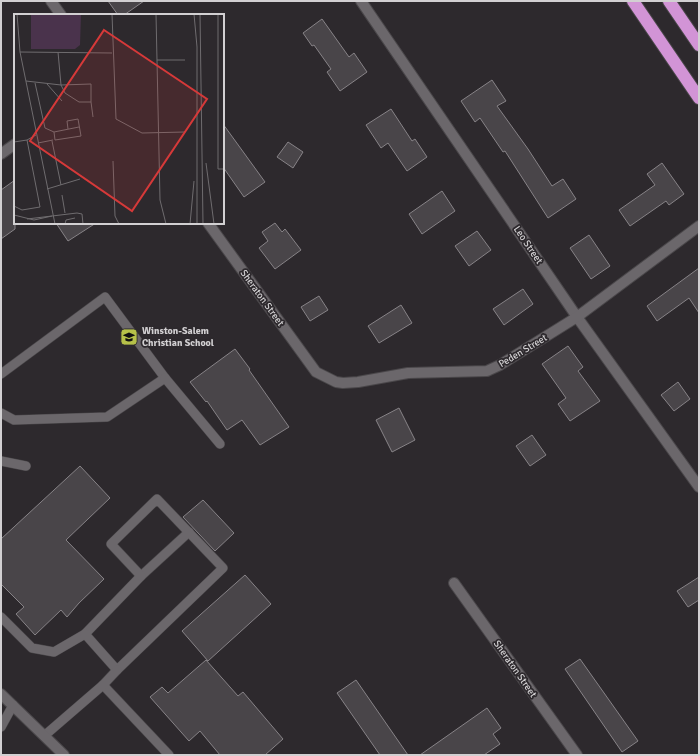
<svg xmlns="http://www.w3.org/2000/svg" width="700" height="756" viewBox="0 0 700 756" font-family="Signika,sans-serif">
<rect width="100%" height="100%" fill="#2d292d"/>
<g fill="#494549" stroke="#878387">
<polygon points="108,1 144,1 124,15 118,15"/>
<polygon points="322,19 349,57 354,53 367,72 340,91 327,72 331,69 314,45 312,46 303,33"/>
<polygon points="492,80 506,101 497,106 528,149 552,186 563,179 576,199 548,218 505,151 503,152 480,118 475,122 461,101"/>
<polygon points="391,109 412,141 415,139 427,157 407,171 388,143 381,148 366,125"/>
<polygon points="223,124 265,182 244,197 223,167"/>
<polygon points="288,142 303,152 293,168 277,157"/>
<polygon points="662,163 684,194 669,205 666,201 630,226 619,210 655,185 647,174"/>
<polygon points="15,180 15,229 1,239 1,190"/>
<polygon points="442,191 455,211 422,234 409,214"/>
<polygon points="56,223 96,223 68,241"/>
<polygon points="275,223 282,232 285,229 301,250 275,269 259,248 268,241 262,232"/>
<polygon points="477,231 491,250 469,266 455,246"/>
<polygon points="589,235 610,266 591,279 570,248"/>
<polygon points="699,268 699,313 689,298 657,321 647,306"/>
<polygon points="523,289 533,304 504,325 493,309"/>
<polygon points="319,296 328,310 310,321 301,307"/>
<polygon points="401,305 412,323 379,343 368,326"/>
<polygon points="568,346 583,367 578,371 600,401 570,421 558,404 566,398 542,364"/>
<polygon points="235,349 250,369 249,370 289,427 260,445 242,420 227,430 207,401 206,402 190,382"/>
<polygon points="678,382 690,399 674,411 661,395"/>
<polygon points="399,408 415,440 392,452 376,420"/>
<polygon points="532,435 546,455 530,466 516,446"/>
<polygon points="80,466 110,498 66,540 104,579 79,603 67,617 61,610 35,635 16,614 24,607 1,584 1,539"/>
<polygon points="203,500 234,533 215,551 183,517"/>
<polygon points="245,575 271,604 208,661 182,631"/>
<polygon points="699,577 699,600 688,607 677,591"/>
<polygon points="580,659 638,741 622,752 565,669"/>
<polygon points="206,660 238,696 243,692 283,739 265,755 220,755 200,731 189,741 150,697 162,687 168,693"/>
<polygon points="356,680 408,755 380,755 337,693"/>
<polygon points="487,708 501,728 493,734 500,744 484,755 420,755"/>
</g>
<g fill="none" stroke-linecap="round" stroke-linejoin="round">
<g stroke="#4a474a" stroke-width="10">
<g id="lane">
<polyline points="1,374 105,297 165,378 107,417 14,420 1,413"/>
<polyline points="165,378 220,444"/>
<polyline points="1,461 26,466"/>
<polyline points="1,617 32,648 54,652 85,634 141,576 189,532"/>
<polyline points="85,634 117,670 223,568 157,499 111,544 141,576"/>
<polyline points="103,685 169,755"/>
<polyline points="1,727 13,705"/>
<polyline points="44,736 103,685 117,670"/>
</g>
</g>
<g stroke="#4a474a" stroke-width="12">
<g id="street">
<polyline points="51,1 61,15"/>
<polyline points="361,1 577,317 699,487"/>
<polyline points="1,154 15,144"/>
<polyline points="208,223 316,372 336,382 343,383 358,382 408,373 487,371 500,365 577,317 699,226"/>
<polyline points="454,583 577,755"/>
</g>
</g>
<g stroke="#4a474a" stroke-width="12">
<polyline id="secondary" points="1,694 64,755"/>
</g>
<g stroke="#4a474a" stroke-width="14">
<g id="highway">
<polyline points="633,1 699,98"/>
<polyline points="669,1 699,45"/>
</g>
</g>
<use href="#lane" stroke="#6b676b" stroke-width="9"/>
<use href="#street" stroke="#6b676b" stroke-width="10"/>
<use href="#secondary" stroke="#6b676b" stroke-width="10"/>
<use href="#highway" stroke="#d294d6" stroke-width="12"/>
</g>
<defs>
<g id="school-square" transform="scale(0.9)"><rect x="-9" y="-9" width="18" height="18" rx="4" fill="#b6c149" stroke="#2d292d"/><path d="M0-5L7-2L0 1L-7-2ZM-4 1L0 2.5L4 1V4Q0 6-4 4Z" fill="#111"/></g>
</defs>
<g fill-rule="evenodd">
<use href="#school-square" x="129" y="337"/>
</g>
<g text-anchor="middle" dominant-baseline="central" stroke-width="3.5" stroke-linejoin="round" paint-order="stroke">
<g font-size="10" fill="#d2d0d2" stroke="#2d292d">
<text transform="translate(528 245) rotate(56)">Leo Street</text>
<text transform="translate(262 298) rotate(54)">Sheraton Street</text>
<text transform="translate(523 351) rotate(-31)">Peden Street</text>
<text transform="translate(515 669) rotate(55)">Sheraton Street</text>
</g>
<g font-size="10" font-weight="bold" fill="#d2d0d2" stroke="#2d292d" text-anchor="start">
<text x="142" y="331">Winston-Salem<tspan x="142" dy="12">Christian School</tspan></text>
</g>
</g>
<g transform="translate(14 14)">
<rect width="210" height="210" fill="#2d292d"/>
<path d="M17,0H67L66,31L61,35H17Z" fill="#4a334c"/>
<path fill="none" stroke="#6f6c6f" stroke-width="1" d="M3,0L6,38L41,210M98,0L102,105L128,119L171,118M142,0L146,186L152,210M180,0L183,33V210M186,0L189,210M204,0V155H210M6,38L98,39M143,46H171M12,67L47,71L44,38M21,69L31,114L40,118L65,113M33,70L48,87M77,70V88H65L51,79L47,71ZM77,88L79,103M40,118L41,126L67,122L64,105L53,107L54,115M38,127L47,171M0,128L13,126L22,121M24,129L39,126M99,147L101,202L105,210M192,149L200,210M33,175L66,165M48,181L51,199M0,192L8,196L26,193L13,126M0,201L20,206L38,202M13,205L63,199L68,200L69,210M51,210L52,206L61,204M176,210L180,167"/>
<path fill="#d63939" fill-opacity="0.15" stroke="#d63939" stroke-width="2" d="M90,16L193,85L118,197L16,127Z"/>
<rect width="210" height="210" fill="none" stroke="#d2d0d2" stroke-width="2"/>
</g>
<rect width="700" height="756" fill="none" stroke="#d2d0d2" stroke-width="4"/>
</svg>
